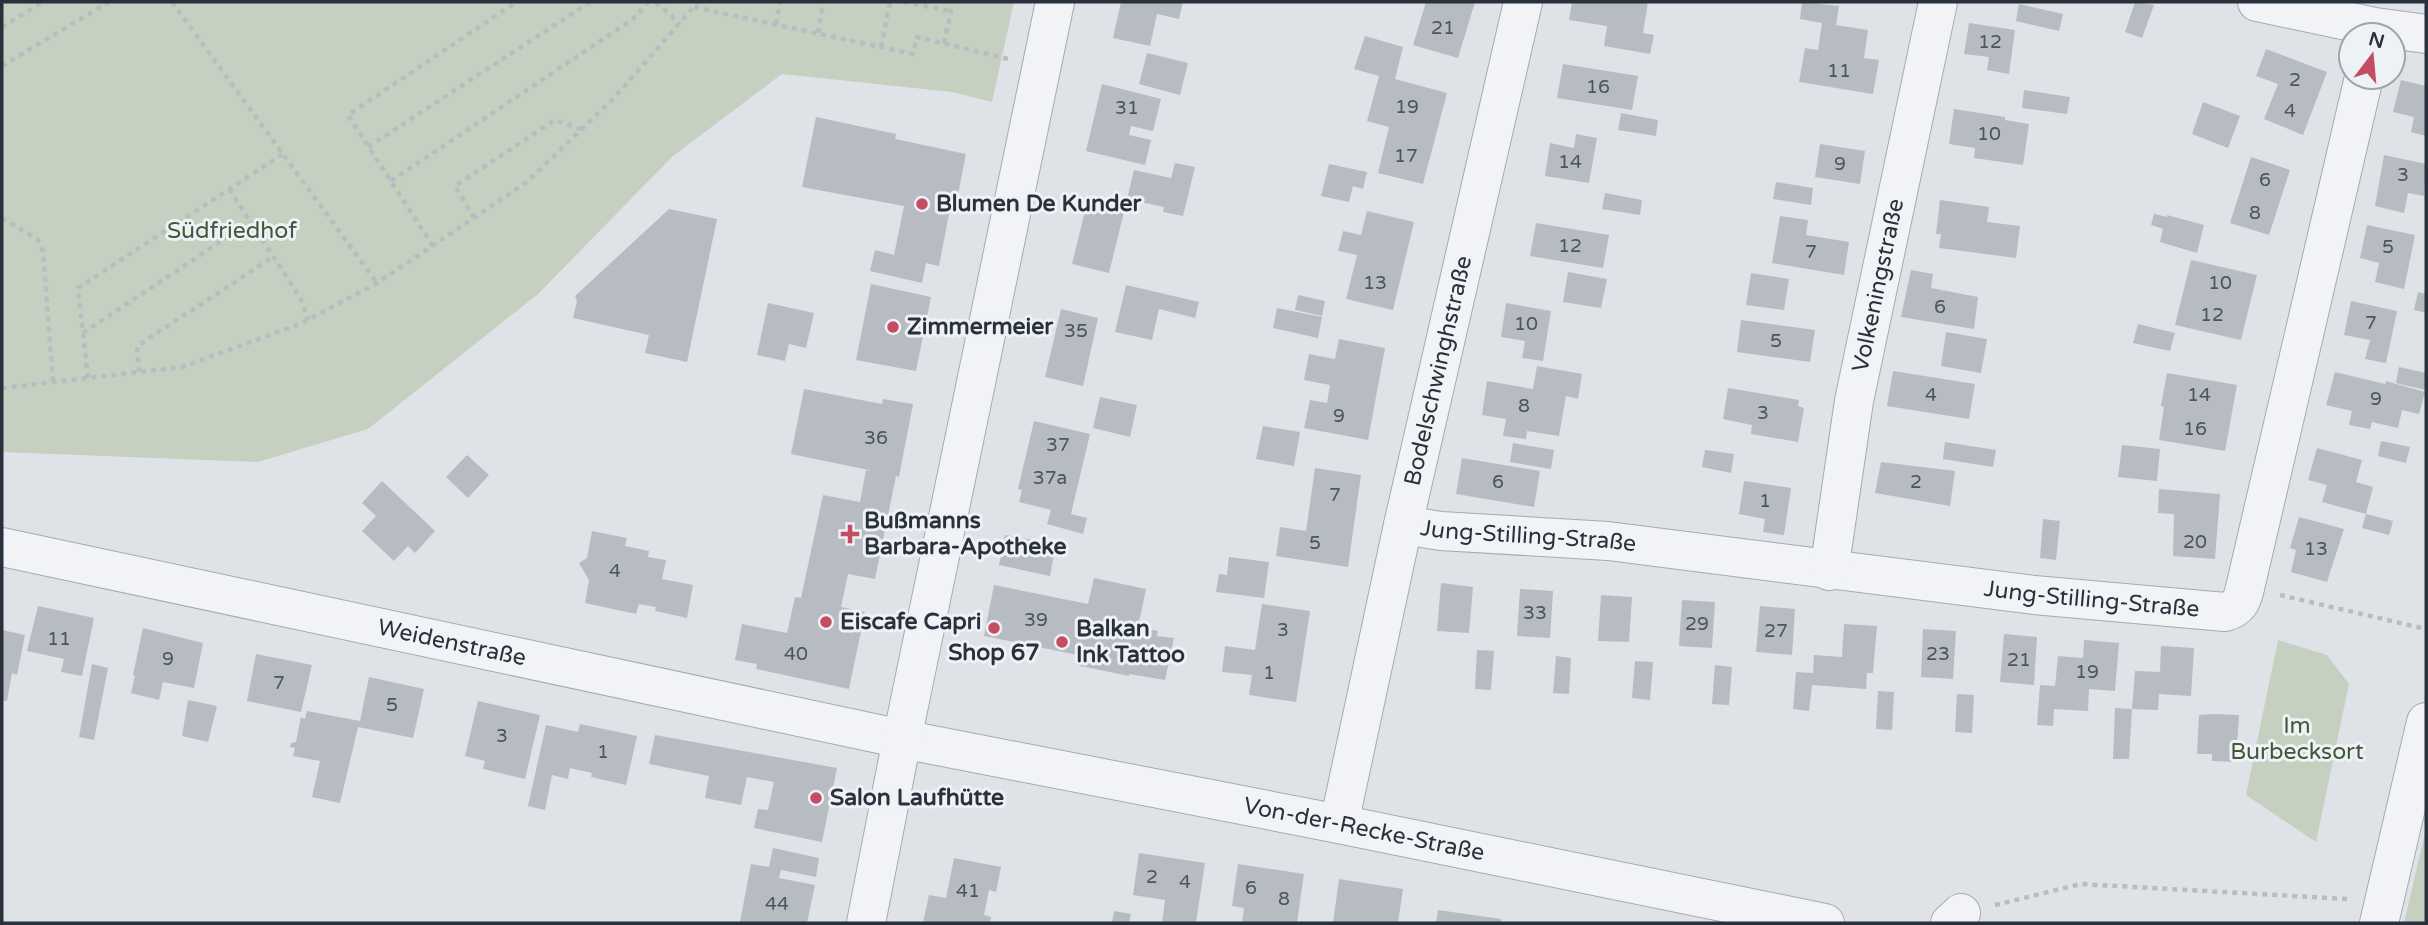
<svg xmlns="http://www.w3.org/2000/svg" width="2428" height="925" viewBox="0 0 2428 925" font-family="'Varela Round',sans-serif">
<rect width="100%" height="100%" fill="#dfe3e7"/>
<g fill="#c5d0c1">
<polygon points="2,2 1014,2 992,102 952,92 782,74 673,156 538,294 368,429 258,462 2,452"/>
<polygon points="2278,640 2327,655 2349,684 2316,842 2246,795"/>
<polygon points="2426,829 2426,923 2404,923"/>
</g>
<g fill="#b7bcc3">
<polygon points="1121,2 1183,2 1179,19 1157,14 1150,46 1113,38"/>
<polygon points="1426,2 1475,2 1458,58 1413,45"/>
<polygon points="1572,2 1648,2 1643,33 1654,35 1650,54 1604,46 1607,26 1569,20"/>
<polygon points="1802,2 1839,6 1836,25 1868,30 1864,58 1879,60 1873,94 1799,82 1805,48 1818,50 1822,23 1800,19"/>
<polygon points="2135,2 2154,5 2142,38 2125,32"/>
<polygon points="2019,4 2063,14 2059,31 2016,21"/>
<polygon points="1969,23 2015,30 2009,74 1987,70 1989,57 1964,54"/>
<polygon points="1365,36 1403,47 1395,79 1447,93 1423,184 1378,173 1389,127 1367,121 1379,76 1354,69"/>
<polygon points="2266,49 2327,72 2303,135 2264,119 2278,84 2256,76"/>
<polygon points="1147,53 1188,63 1180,95 1139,84"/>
<polygon points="1563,64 1638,76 1632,110 1557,98"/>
<polygon points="2401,80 2426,86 2426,136 2411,132 2414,117 2393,112"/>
<polygon points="1102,84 1161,99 1153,131 1131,126 1129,135 1151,140 1145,165 1086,151"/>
<polygon points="2024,90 2070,97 2067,114 2022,108"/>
<polygon points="2203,102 2240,116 2228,148 2192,134"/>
<polygon points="1954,109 2005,117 2005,120 2029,124 2023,165 1974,158 1975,148 1949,144"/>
<polygon points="1621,113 1658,120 1656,136 1618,130"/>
<polygon points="816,117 896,134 895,139 966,154 958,194 953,193 939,266 926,263 922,283 870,271 875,250 894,255 904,206 802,187"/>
<polygon points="1576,134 1597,138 1589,183 1545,176 1550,143 1574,148"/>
<polygon points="1820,144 1865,151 1860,184 1815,177"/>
<polygon points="2384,155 2426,164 2424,196 2408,193 2404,213 2375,206"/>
<polygon points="2251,157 2290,170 2269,235 2230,223"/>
<polygon points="1175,163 1195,167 1183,216 1163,212 1164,207 1127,199 1134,170 1171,178"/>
<polygon points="1329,164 1367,172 1363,189 1353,186 1349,202 1321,196"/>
<polygon points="1776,182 1813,188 1811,205 1773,199"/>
<polygon points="1605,193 1642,200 1640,215 1602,209"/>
<polygon points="1088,199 1125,208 1109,273 1072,264"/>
<polygon points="1940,200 1989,207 1987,222 2020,226 2016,258 1939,248 1941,234 1936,234"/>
<polygon points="669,209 717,219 687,362 645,353 649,335 573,318 577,301 575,296"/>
<polygon points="1367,211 1414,222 1393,310 1346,299 1357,255 1338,251 1343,231 1361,235"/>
<polygon points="2154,214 2167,217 2167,215 2204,225 2197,253 2160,242 2163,229 2151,225"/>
<polygon points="1780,216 1808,220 1806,235 1849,242 1844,275 1772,263"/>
<polygon points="1536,223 1609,235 1603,268 1530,256"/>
<polygon points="2367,225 2415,235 2404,289 2375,282 2379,263 2360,258"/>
<polygon points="2191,260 2257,275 2241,340 2175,325"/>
<polygon points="1911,270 1933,274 1931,288 1978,297 1974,329 1901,317"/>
<polygon points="1568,272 1607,279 1601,308 1563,302"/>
<polygon points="1751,273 1789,279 1784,310 1746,305"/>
<polygon points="871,284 931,297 916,371 856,360"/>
<polygon points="1126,285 1199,302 1195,318 1159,309 1152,340 1115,332"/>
<polygon points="2418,292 2426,294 2426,313 2414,310"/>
<polygon points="1298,295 1325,301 1322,316 1295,310"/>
<polygon points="2351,301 2397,311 2386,363 2365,359 2370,340 2344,335"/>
<polygon points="768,303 814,313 806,348 789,344 785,361 757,355"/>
<polygon points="1506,303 1551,311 1543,361 1522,358 1525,341 1501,337"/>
<polygon points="1277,308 1322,317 1318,338 1273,328"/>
<polygon points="1061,309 1098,318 1083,386 1045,377"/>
<polygon points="1741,320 1815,330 1810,362 1737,352"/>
<polygon points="2138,324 2175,333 2170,351 2133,343"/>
<polygon points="1946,332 1987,339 1981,373 1941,366"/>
<polygon points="1339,339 1385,348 1368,440 1304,428 1310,400 1327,403 1330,385 1304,380 1309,354 1335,359"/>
<polygon points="1537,366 1582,374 1578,399 1566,396 1559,436 1527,431 1526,439 1503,436 1506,419 1482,415 1487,381 1533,389"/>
<polygon points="2399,367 2426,373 2426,390 2396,383"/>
<polygon points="1893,371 1975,384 1969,419 1887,406"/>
<polygon points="2335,372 2385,384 2386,381 2425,392 2419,414 2402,410 2398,428 2372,422 2370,429 2349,425 2352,411 2326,405"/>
<polygon points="2167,373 2237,385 2225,451 2159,440 2164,407 2161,406"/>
<polygon points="1728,388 1799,400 1798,406 1804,408 1798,442 1751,434 1752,425 1723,419"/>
<polygon points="804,389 882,404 883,399 913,404 899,477 896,476 875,579 848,574 841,607 865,612 849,689 756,669 757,664 735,660 742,624 787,633 795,597 801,598 823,495 860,502 866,470 869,471 869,470 791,454"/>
<polygon points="1100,397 1137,405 1130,437 1093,428"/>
<polygon points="1034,421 1090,434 1071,514 1087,518 1083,534 1047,524 1051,510 1019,502 1022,490 1018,489"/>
<polygon points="1263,426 1300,432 1294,466 1256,459"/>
<polygon points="2381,441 2410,447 2406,463 2378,456"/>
<polygon points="1945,442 1996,450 1993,467 1943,459"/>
<polygon points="1513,443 1554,450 1551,469 1510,462"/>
<polygon points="2122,445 2160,449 2157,481 2118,477"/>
<polygon points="2317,448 2362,460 2356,482 2373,487 2366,514 2322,502 2327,485 2308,480"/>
<polygon points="1705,450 1734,454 1731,473 1702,467"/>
<polygon points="467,455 489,475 468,498 446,477"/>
<polygon points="1462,458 1540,471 1534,507 1456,494"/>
<polygon points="1881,462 1955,471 1950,506 1875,493"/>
<polygon points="1315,468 1361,475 1348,567 1276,556 1280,527 1306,531"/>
<polygon points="382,481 435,531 415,553 408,546 394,561 362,531 376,516 362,503"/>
<polygon points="1744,481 1791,488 1784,535 1763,532 1765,519 1739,514"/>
<polygon points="2159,489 2220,494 2215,559 2173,556 2174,514 2158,513"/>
<polygon points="2366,514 2393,521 2389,535 2362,528"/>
<polygon points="2299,517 2344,529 2327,582 2291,572 2296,550 2290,548"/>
<polygon points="2043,519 2060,521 2056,560 2040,558"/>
<polygon points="592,531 627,538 625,546 649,551 648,557 666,560 662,579 693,585 687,618 655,611 656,607 639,604 636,614 585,603 589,580 579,563 587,558"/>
<polygon points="1005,535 1056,544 1050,576 999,565"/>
<polygon points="1229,557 1269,562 1264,598 1216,592 1219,574 1227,575"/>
<polygon points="1094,578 1146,589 1138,627 1158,631 1157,636 1174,638 1165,680 1129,674 1129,676 1076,665 1078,655 984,636 994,585 1088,604"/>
<polygon points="1441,583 1473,587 1469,633 1437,631"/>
<polygon points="1520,589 1553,591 1550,638 1517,636"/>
<polygon points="1601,595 1632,597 1629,642 1598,641"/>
<polygon points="1682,600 1715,602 1712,648 1679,646"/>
<polygon points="1262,604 1310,611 1296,702 1249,695 1252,675 1222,672 1225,646 1255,650"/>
<polygon points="38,606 94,618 82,676 61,672 64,659 27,651"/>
<polygon points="1760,606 1795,609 1792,655 1756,652"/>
<polygon points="1844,624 1877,626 1873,673 1867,673 1866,689 1812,685 1809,711 1793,709 1796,672 1813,673 1814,655 1842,657"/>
<polygon points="143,628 203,643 194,688 163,682 159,700 131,693 135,676 133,675"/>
<polygon points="1923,629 1956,631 1953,679 1921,677"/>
<polygon points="2,630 25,635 17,675 12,673 7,701 2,700"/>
<polygon points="2004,634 2037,637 2034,685 2000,682"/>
<polygon points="2084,640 2119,643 2115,691 2089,689 2088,711 2054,709 2053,726 2037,725 2040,685 2055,686 2058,656 2083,658"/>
<polygon points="2161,646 2194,648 2191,696 2159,694 2158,710 2132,709 2135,671 2160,672"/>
<polygon points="1477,650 1494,651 1491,690 1475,689"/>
<polygon points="256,654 312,665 301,712 247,701"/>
<polygon points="1556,656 1571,658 1569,694 1553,693"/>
<polygon points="1635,661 1653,662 1650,700 1632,698"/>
<polygon points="92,664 108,668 94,740 79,737"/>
<polygon points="1715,665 1732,667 1729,705 1712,704"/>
<polygon points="369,677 424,689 413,738 358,727 340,803 312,797 320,761 293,756 295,748 290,747 291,743 296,742 301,717 305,719 307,711 360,721"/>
<polygon points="1878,691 1894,692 1892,730 1876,729"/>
<polygon points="1957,694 1974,695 1972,733 1955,732"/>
<polygon points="188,700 217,706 208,742 182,736"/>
<polygon points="478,701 540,715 525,779 483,769 485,761 465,756"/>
<polygon points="2115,708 2132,709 2129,759 2113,759"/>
<polygon points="2215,714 2239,715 2236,762 2212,761 2212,754 2197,754 2199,715"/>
<polygon points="580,724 637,736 626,785 591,777 592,773 570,768 568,779 552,775 545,810 528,806 546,725 578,732"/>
<polygon points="655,735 837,768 822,842 754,828 758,809 768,810 774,782 747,777 741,805 705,798 709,776 649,764"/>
<polygon points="773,848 819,858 816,877 781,870 779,878 815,885 807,923 740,922 751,864 769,867"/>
<polygon points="1139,853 1205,863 1196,923 1162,923 1165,900 1133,895"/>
<polygon points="954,858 1001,867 996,892 989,890 984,915 991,917 990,923 923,923 929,895 946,898"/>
<polygon points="1238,864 1304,874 1297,923 1242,923 1244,908 1232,906"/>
<polygon points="1339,879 1403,889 1398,923 1333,923"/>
<polygon points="1438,910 1501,919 1501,923 1436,923"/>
<polygon points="1114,911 1131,914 1129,923 1112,923"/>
</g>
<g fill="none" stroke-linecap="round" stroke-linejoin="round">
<g stroke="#a5aab1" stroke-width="40">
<g id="street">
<polyline points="2257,2 2375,27 2426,34"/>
<path id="s1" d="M1403,525L1441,531L1608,541L2034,595L2225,612C2239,608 2242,601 2245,588L2364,77"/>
<path id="s2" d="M2,547L902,739L1339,824L1825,923"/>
<path id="s3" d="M1829,571L1854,401L1938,2"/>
<path id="s4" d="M1339,824L1403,525L1523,2"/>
<polyline points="866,923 902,739 1055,2"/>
<polyline points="1950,923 1961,913"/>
<polyline points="2379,923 2426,722"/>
</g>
</g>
<g stroke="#b9bdc2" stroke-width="4.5" stroke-dasharray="5 5" stroke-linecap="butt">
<polyline points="172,2 377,283"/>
<polyline points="656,2 680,24"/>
<polyline points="904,2 951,11"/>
<polyline points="694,7 913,54 917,37 1008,59"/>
<polyline points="776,24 780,2"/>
<polyline points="2,27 43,2"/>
<polyline points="818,33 823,2"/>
<polyline points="944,43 953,2"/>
<polyline points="881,47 890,2"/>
<polyline points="2,66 109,2"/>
<polyline points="368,147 590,2"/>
<polyline points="391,181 633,19 648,2"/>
<polyline points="229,189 301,299 308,320"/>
<polyline points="2,218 37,239 43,251 53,382"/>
<polyline points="474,218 455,186 555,120 581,129"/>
<polyline points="433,246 348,115 516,2"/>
<polyline points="83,333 250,222"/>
<polyline points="139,372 137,346 273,257"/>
<polyline points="88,378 78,288 283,154"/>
<polyline points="2,388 182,367 300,324 377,283 527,182 613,99 698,2"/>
<polyline points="2280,595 2426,629"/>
<polyline points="1995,905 2081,884 2347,899"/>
</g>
<use href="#street" stroke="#f1f3f6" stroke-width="38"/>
</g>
<g fill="#c34d63" stroke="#eef1f5" stroke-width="2.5">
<circle cx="922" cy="204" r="7"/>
<circle cx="893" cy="327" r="7"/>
<path d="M846.5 523.5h7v7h7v7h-7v7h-7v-7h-7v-7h7z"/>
<circle cx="826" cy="622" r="7"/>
<circle cx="994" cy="628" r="7"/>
<circle cx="1062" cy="642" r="7"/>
<circle cx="816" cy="798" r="7"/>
</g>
<g text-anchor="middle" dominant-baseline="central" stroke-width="6" stroke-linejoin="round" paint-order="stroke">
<g font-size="19" fill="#4c545e">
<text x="1443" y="28">21</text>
<text x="1990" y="42">12</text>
<text x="1839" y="71">11</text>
<text x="2295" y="80">2</text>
<text x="1598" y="87">16</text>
<text x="1407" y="107">19</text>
<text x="1127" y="108">31</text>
<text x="2290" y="111">4</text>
<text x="1989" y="134">10</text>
<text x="1406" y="156">17</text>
<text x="1570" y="162">14</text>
<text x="1840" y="164">9</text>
<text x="2403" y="175">3</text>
<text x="2265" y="180">6</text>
<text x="2255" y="213">8</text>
<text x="1570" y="246">12</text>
<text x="2388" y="247">5</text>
<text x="1811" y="252">7</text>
<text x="1375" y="283">13</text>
<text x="2220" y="283">10</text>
<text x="1940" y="307">6</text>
<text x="2212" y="315">12</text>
<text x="2371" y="323">7</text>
<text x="1526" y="324">10</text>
<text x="1076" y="331">35</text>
<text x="1776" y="341">5</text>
<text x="1931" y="395">4</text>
<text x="2199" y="395">14</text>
<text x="2376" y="399">9</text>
<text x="1524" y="406">8</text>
<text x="1763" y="413">3</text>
<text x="1339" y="416">9</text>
<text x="2195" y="429">16</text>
<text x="876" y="438">36</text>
<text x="1058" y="445">37</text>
<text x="1050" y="478">37a</text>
<text x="1498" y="482">6</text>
<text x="1916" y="482">2</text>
<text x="1335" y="495">7</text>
<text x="1765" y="501">1</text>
<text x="2195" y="542">20</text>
<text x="1315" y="543">5</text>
<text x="2316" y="549">13</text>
<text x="615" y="571">4</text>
<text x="1535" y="613">33</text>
<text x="1036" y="620">39</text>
<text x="1697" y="624">29</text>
<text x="1283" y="630">3</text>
<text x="1776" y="631">27</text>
<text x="59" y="639">11</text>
<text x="796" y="654">40</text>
<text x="1938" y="654">23</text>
<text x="168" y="659">9</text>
<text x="2019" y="660">21</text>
<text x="2087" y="672">19</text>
<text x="1269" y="673">1</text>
<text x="279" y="683">7</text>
<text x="392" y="705">5</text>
<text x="502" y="736">3</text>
<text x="603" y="752">1</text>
<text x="1152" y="877">2</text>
<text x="1185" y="882">4</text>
<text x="1251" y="888">6</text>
<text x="968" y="891">41</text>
<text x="1284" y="899">8</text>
<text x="777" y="904">44</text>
</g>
<g font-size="23" font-weight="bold" fill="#29313d" stroke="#eef1f5" text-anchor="start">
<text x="936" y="204">Blumen De Kunder</text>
<text x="907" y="327">Zimmermeier</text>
<text x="864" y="521">Bußmanns<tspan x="864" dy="26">Barbara-Apotheke</tspan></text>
<text x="840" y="622">Eiscafe Capri</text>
<text x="1076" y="629">Balkan<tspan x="1076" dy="26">Ink Tattoo</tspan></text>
<text x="994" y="653" text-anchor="middle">Shop 67</text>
<text x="830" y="798">Salon Laufhütte</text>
</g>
<g font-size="23" fill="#3f5838" stroke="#eef1f5">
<text x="232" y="231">Südfriedhof</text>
<text x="2297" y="726">Im<tspan x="2297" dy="26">Burbecksort</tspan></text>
</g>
<g font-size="23" fill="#29313d" stroke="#eef1f5">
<text stroke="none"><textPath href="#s3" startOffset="290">Volkeningstraße</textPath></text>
<text stroke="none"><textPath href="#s4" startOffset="464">Bodelschwinghstraße</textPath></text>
<text stroke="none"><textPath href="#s1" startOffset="126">Jung-Stilling-Straße</textPath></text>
<text stroke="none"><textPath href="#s1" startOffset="693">Jung-Stilling-Straße</textPath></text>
<text stroke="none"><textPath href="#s2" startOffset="460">Weidenstraße</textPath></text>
<text stroke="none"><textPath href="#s2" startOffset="1391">Von-der-Recke-Straße</textPath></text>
</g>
</g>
<rect width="2428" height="925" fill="none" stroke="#29313d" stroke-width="7"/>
<g transform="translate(2372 56) rotate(16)"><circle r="33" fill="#eef1f5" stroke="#9fa4ab" stroke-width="2"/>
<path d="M0-5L12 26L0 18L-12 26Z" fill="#c34d63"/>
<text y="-10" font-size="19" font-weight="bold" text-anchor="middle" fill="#29313d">N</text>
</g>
</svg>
